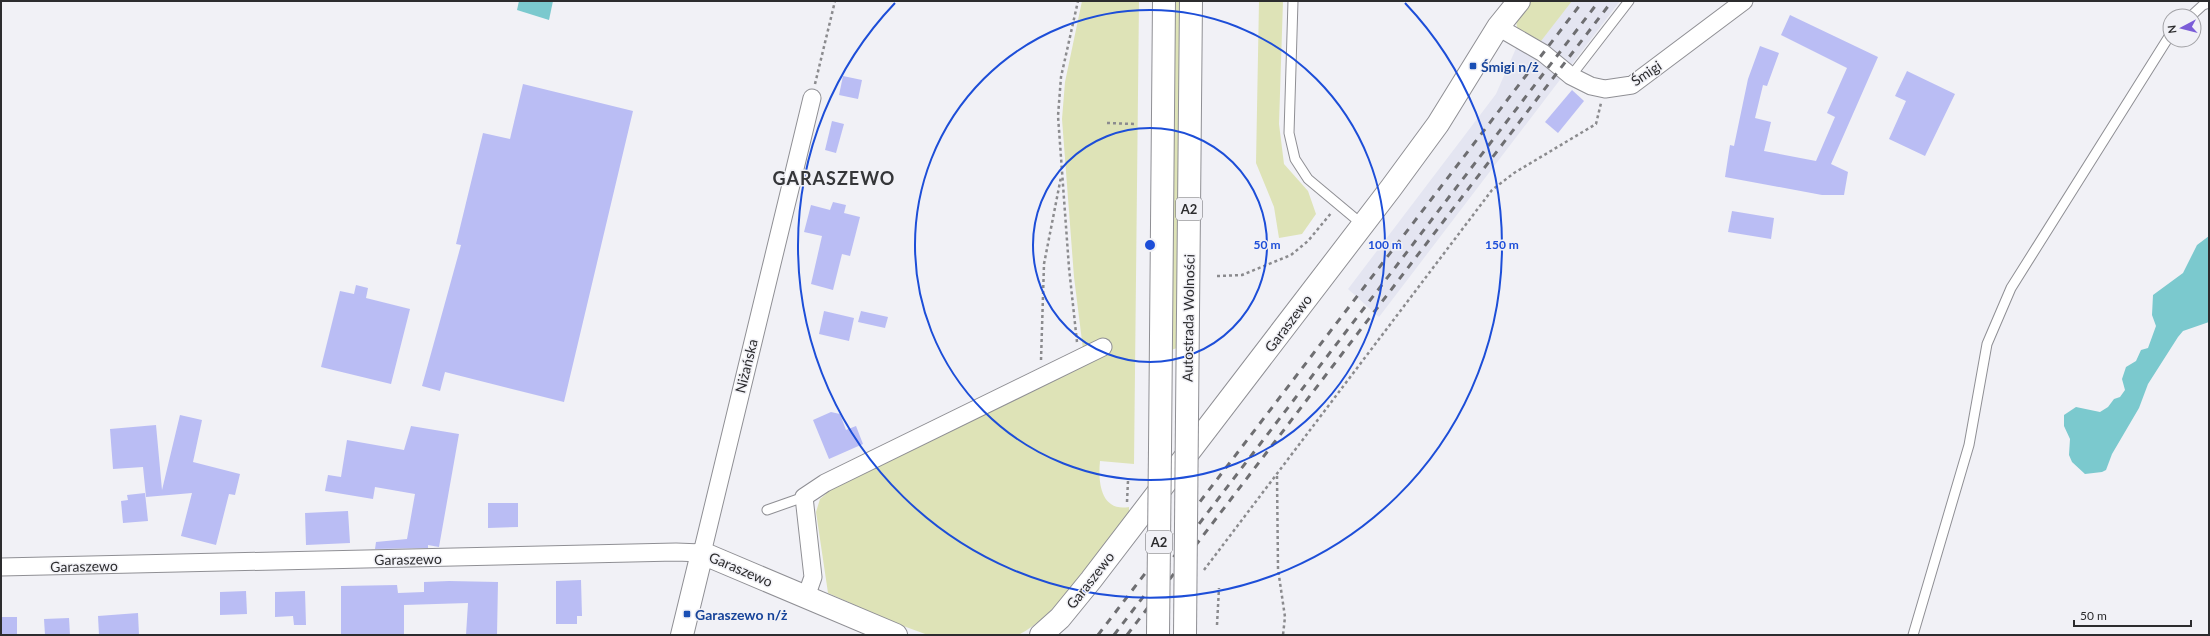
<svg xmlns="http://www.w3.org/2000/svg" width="2210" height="636" viewBox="0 0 2210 636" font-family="Lato,sans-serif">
<rect width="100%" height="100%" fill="#f1f1f6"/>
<polygon fill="#e4e5f1" points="1566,1 1620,1 1379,317 1348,289 1496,94 1524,30"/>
<g fill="#dee3b7">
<path d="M1082,1H1139L1134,464L1100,461C1098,481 1100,512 1129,507V512C1102,548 1058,616 1018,635H928L895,623L828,593L816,512L820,499L826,494L825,491L1083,349L1074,277L1062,119L1065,82Z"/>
<polygon points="1174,1 1181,1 1177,348 1171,350"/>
<polygon points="1259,1 1283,1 1279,124 1284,164 1308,191 1316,214 1302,234 1279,238 1274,207 1256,163"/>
<polygon points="1527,1 1572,1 1541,41 1517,29 1516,17"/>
</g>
<g fill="#7bc9ce">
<polygon points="519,1 553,1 549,20 517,10"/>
<polygon points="2209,236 2209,322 2183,331 2178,337 2148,384 2139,408 2112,454 2106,470 2102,472 2085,474 2072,462 2069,455 2070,439 2064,426 2064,415 2076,407 2100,412 2108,407 2114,399 2120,397 2125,390 2122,379 2126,367 2136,361 2141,350 2148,348 2156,326 2152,315 2153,295 2183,273 2197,245"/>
</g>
<g fill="#babdf4">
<polygon points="1790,15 1878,57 1831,164 1848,172 1844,195 1822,195 1725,177 1730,145 1734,146 1748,79 1760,46 1779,53 1767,86 1763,85 1755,118 1771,122 1764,151 1816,161 1835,117 1827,113 1847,68 1781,35"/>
<polygon points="1907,71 1955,94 1925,156 1889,139 1906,101 1895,96"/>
<polygon points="843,76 862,80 858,99 839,95"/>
<polygon points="523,84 633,111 564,402 445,372 440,391 422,386 461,245 456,244 483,133 510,139"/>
<polygon points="1572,90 1584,101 1558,133 1545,122"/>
<polygon points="832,121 844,124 836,153 825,150"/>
<polygon points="833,202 846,205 844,213 860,217 850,256 842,254 833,290 811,284 822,236 804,232 811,205 830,210"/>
<polygon points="1732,211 1774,218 1771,239 1728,232"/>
<polygon points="356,285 368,288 366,298 410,309 391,384 321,367 340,291 354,294"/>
<polygon points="824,311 854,318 849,341 819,334"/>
<polygon points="861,311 888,317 885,328 858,322"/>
<polygon points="831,412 840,414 846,430 856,426 863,444 829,459 813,420"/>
<polygon points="180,415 202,420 193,462 240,474 235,495 229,494 216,545 181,536 192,493 146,497 143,467 113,469 110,429 156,425 162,490"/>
<polygon points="411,426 459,434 439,547 428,545 428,548 375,549 376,542 407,539 415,494 375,487 373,499 325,491 328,475 341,477 347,440 404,450"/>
<polygon points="145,493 148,521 123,523 121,501 128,500 127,495"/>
<polygon points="488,503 518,503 518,527 488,528"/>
<polygon points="348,511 350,543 306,545 305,513"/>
<polygon points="581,580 582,616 577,616 577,624 556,624 556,581"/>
<polygon points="449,581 498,582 497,635 466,635 468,603 404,605 404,635 341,635 341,586 397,585 398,593 424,592 424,582"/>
<polygon points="246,591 247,614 220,615 220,592"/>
<polygon points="305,591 306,625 294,625 293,616 275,617 275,592"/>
<polygon points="138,613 139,635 99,635 98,616"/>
<rect x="1" y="617" width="16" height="18"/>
<polygon points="69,618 70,635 45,635 44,619"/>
</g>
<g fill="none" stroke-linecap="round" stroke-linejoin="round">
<g stroke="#8f8f94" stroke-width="11">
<g id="service">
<polyline points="1293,1 1289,133 1295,159 1308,179 1363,225"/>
<polyline points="2191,16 2203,5 2209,3"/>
<polyline points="1571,76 1629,1"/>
<polyline points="767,510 804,497"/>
<polyline points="1913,635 1969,445 1987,344 2011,288 2170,35"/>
</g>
</g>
<g stroke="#8f8f94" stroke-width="19">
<g id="minor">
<polyline points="1498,27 1543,53 1571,76 1591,86 1605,89 1632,85 1744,1"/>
<polyline points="1,567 676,552 702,553 812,98"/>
<polyline points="806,597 813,577 804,497 825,483 1103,347"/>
</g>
</g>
<g stroke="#8f8f94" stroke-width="24">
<g id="tertiary">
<polyline points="682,635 702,553 896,635"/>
<polyline points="1041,635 1060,618 1091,580 1391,188 1438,124 1498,27 1519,1"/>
</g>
</g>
<g stroke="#8f8f94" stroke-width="24">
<g id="motorway">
<polyline points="1187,417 1191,1"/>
<polyline points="1160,449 1164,1"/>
</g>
</g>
<g stroke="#8b8b8e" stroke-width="2.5" stroke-dasharray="3 3" stroke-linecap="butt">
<polyline points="815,84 835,1"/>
<polyline points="1107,123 1135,124"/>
<polyline points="1217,276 1242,275 1291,255 1308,241 1332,212"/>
<polyline points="1077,342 1069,268 1058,116 1061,77 1078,1"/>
<polyline points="1041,360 1044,264 1061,177"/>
<polyline points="1277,476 1278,569 1285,617 1283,635"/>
<polyline points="1127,502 1128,481"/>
<polyline points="1204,570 1492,190 1514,173 1596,124 1601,103"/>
<polyline points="1217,625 1219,588"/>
</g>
<use href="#service" stroke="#fff" stroke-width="9"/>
<use href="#minor" stroke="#fff" stroke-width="17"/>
<use href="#tertiary" stroke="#fff" stroke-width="22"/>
<use href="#motorway" stroke="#fff" stroke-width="22"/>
<g stroke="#6e6e71" stroke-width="3" stroke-dasharray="7 7" stroke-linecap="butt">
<polyline points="1098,635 1583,1"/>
<polyline points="1114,635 1599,1"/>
<polyline points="1127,635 1612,1"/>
</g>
<g stroke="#8f8f94" stroke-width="24" stroke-linecap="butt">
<g id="motorway-bridge">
<polyline points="1158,635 1160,449"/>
<polyline points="1185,635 1187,417"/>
</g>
</g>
<use href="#motorway-bridge" stroke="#fff" stroke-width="22"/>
</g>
<g fill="none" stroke="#1d4ed8" stroke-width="2">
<circle cx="1150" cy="245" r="117"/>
<circle cx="1150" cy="245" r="235"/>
<path d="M1405 3A352 352 0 1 1 895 3"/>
</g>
<g fill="#1a4fb4" stroke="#f1f1f6" stroke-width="1.5">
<rect x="1469" y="62" width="8" height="8" rx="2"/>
<rect x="683" y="610" width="8" height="8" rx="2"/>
</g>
<g text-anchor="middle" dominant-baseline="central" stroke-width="3" stroke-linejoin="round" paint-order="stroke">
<g fill="#f1f1f6" stroke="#67676a" stroke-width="1">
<rect x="1176" y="198" width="26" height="22" rx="3"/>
<rect x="1146" y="531" width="26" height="22" rx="3"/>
</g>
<g font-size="13" font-weight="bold" fill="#2c2c2e">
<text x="1189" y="209">A2</text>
<text x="1159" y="542">A2</text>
</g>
<g font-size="14" font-weight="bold" fill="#164399" stroke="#f1f1f6" text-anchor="start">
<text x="1481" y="66">Śmigi n/ż</text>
<text x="695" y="614">Garaszewo n/ż</text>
</g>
<g font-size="14" fill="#2c2c2e" stroke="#f1f1f6">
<text transform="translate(1646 73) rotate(-34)">Śmigi</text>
<text transform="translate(1188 318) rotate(-89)">Autostrada Wolności</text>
<text transform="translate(1288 323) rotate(-53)">Garaszewo</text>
<text transform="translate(746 366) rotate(-76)">Niżańska</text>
<text transform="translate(408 559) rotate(-1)">Garaszewo</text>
<text transform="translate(84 566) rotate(-1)">Garaszewo</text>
<text transform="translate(741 569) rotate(23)">Garaszewo</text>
<text transform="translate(1090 580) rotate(-52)">Garaszewo</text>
</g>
<g font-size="18" font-weight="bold" letter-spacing="1" fill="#353639" stroke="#f1f1f6">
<text x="834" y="178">GARASZEWO</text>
</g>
</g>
<circle cx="1150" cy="245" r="6" fill="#1d4ed8" stroke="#f1f1f6" stroke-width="2"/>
<g font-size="12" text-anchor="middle" font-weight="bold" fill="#1d4ed8" stroke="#f1f1f6" stroke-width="3" stroke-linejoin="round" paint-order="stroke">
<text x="1267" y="249">50 m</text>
<text x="1385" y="249">100 m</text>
<text x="1502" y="249">150 m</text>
</g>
<rect width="2210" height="636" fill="none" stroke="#2c2c2e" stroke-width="4"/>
<g transform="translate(2182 28) rotate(263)"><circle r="19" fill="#f1f1f6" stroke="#a2a2a6"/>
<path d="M0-3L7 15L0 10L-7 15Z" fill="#7b5dd8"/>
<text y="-6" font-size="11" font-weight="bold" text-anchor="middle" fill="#2c2c2e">N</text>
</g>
<path d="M2074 620v6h117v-6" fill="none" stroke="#2c2c2e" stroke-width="2"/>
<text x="2080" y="620" font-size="12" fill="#2c2c2e" stroke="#f1f1f6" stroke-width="3" paint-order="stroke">50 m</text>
</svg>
